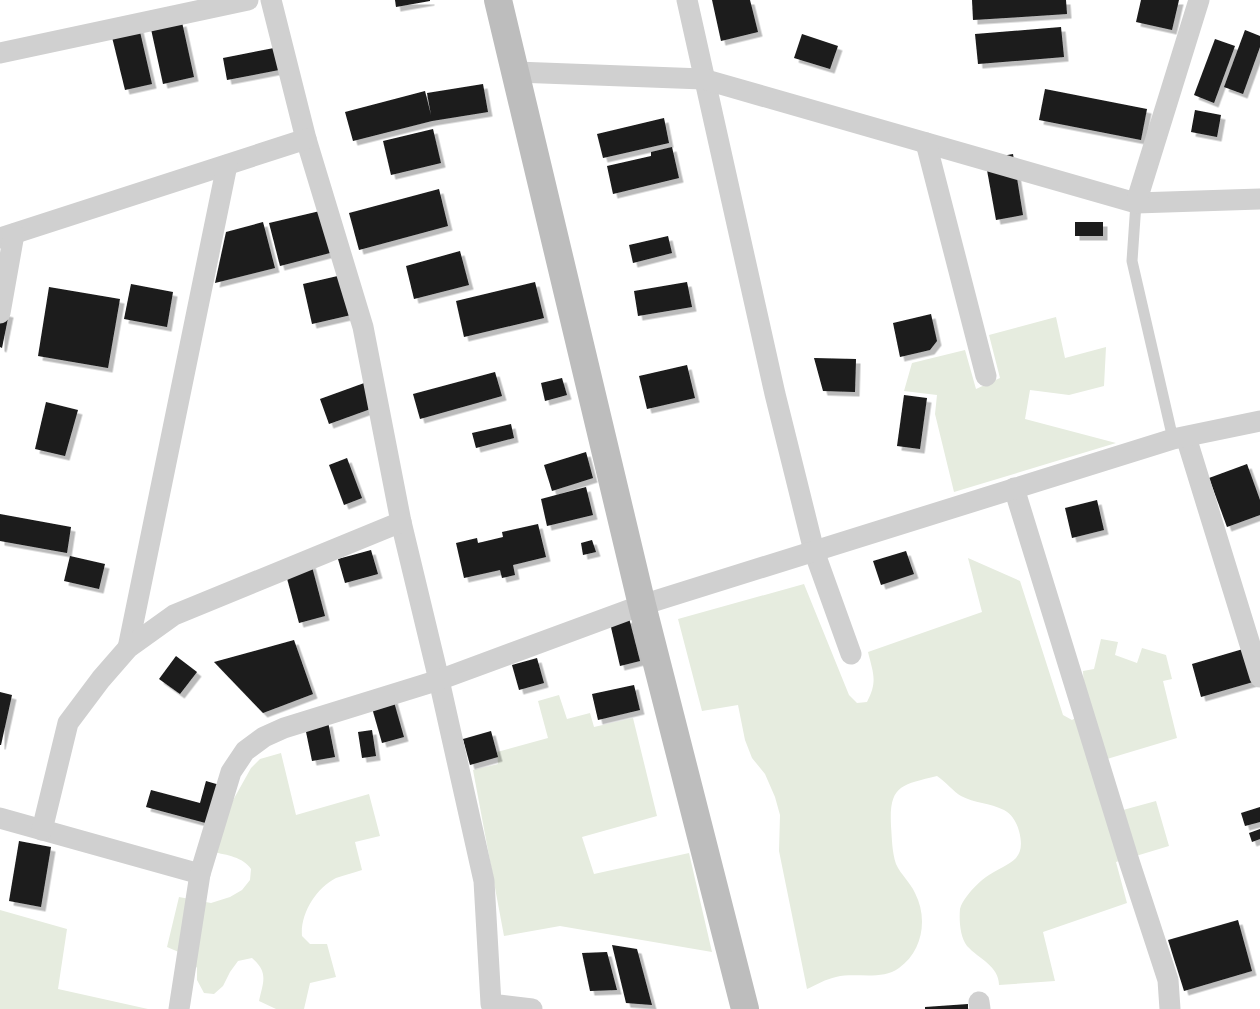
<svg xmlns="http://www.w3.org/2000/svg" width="1260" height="1009" viewBox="0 0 1260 1009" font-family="Rubik,sans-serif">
<defs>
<filter id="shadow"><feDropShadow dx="4.5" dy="4.5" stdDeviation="0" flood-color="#0004"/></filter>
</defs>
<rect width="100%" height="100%" fill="#fff"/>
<g fill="#e6ecdf">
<polygon points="1056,317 1065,358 1106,347 1104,386 1069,395 1030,390 1025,419 1116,443 954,492 935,414 937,395 904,391 912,363 965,350 976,389 1000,378 989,335"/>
<path d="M968,558L1020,581L1063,715L1072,720L1083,713L1084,690L1083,671L1094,669L1101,639L1118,642L1115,655L1137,663L1142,648L1166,655L1172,679L1163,681L1177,738L1107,759L1123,810L1156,801L1169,846L1116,862L1127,903L1043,932L1055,981L999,985C999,966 979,959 967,946C960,937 959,920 960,909C961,904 964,900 967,896C973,888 981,880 989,875C1009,862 1027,861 1019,831C1017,823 1012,814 1004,810C990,803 974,803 961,796C954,792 945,781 937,776C901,785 889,785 891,826C892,839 892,852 896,864C901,875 910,882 915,893C928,918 923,951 899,968C881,981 856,972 836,977C826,979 816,985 807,989L779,851L780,815L775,797L765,774L752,758L745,740L738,705L702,711L678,619L804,584L849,695L857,703L867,702C878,681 873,673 868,652L982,612Z"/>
<polygon points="559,695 567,719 590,713 594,727 633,718 657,816 582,837 594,874 689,853 712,952 560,926 504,936 473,770 498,764 497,752 548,738 538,701"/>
<path d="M281,753L296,815L369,794L380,836L355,842L362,870C354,873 344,875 336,878C316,888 300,914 302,936L310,944H327L336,977L310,983L304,1009H276L259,1001C263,982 269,973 252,958L238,961L230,972L223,986L214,994L204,993L197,980V968L188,956L167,947L179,897L211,903L230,897L242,890L250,880L251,869C243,857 227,855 213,852L208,845L251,768L260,759Z"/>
<polygon points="0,910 67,929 58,989 148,1009 0,1009"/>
</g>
<g fill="#1a1a1a" filter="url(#shadow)">
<polygon points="395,0 430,0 430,1 396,7"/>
<polygon points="712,0 750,0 758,32 721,41"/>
<polygon points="972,0 1066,0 1067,14 973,20"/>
<polygon points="1141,0 1179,0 1172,30 1136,22"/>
<polygon points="182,22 194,77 163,84 151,29"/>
<polygon points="138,23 152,84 125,90 110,29"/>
<polygon points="1061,27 1064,57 978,64 975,34"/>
<polygon points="1245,30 1260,36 1260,47 1243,94 1224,87"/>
<polygon points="802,34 838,46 830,69 794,58"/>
<polygon points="1215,39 1235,46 1214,103 1194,95"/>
<polygon points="274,48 279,70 227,80 223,58"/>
<polygon points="483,84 488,112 432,121 353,141 345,112 425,91 431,115 427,93"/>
<polygon points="1045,89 1147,109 1141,140 1039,120"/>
<polygon points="1195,110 1221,115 1217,137 1191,132"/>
<polygon points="664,118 669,143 603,158 597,134"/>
<polygon points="433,129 441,163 391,175 383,141"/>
<polygon points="672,147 679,178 613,194 607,166 651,156 651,152"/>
<polygon points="1013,154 1023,215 996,220 985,159"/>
<polygon points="439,189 448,226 359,250 349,213"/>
<polygon points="320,211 330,253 280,266 269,223"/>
<polygon points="263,222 275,268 215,283 226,232"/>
<rect x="1075" y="222" width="28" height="14"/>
<polygon points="668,236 672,253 633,263 629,245"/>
<polygon points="460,251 469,285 414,299 406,266"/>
<polygon points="342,275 351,315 312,324 303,284"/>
<polygon points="535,282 544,318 464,337 456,301"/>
<polygon points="687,282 692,307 638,316 634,291"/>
<polygon points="131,284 173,292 167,327 124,319"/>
<polygon points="49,287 120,299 108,368 38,356"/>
<polygon points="0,311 9,313 2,348 0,347"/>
<polygon points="931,314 937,341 930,350 900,357 893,323"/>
<polygon points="814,358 856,359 855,392 823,391"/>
<polygon points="687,365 695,398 647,409 639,376"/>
<polygon points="495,372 502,396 420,419 413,394"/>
<polygon points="562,378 567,395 545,401 541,383"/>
<polygon points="367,382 376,407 329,424 320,399"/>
<polygon points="904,395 927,398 920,449 897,446"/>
<polygon points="46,402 78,410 65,456 35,449"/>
<polygon points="511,424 514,438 476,448 472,433"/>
<polygon points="586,452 593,478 552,491 544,465"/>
<polygon points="347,458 362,498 344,505 329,465"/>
<polygon points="1247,464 1260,500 1260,515 1227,527 1209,478"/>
<polygon points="586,487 593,515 547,526 541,499"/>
<polygon points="1097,500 1104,530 1072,538 1065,508"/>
<polygon points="0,514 71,527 67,553 0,541"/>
<polygon points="538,524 546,557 513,565 515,575 502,578 500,570 464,578 456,543 477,538 478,543 503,537 502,532"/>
<polygon points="592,540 596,552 583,555 581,543"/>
<polygon points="371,550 378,574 345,583 338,559"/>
<polygon points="906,551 914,574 881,585 873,561"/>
<polygon points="70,556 105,564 99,589 64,581"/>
<polygon points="311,563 325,616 299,623 285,571"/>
<polygon points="629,618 640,661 620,666 610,623"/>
<polygon points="294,640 313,694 263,713 214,662"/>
<polygon points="1260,644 1260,680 1201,697 1192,664"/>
<polygon points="176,656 197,672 180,694 159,679"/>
<polygon points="537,658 544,683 519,690 512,665"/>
<polygon points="634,685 640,710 598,720 592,694"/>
<polygon points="390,688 404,737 382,743 368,694"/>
<polygon points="0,692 12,695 1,745 0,745"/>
<polygon points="328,722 335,757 312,761 305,727"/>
<polygon points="372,730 376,756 362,758 358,732"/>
<polygon points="491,731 498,757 470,765 463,739"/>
<polygon points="206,781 223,786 213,825 146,807 151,790 200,803"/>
<polygon points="1260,807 1260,822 1245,826 1241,813"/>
<polygon points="1260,829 1260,839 1252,842 1249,833"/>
<polygon points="19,841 51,847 41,907 9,901"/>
<polygon points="1238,920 1252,971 1184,991 1168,940"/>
<polygon points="612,945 637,949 652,1005 626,1003"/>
<polygon points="607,952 617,990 590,991 582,953"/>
<polygon points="968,1004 968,1009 925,1009 925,1007"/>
</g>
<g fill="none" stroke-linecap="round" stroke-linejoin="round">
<polyline stroke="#d0d0d0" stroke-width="11" points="1136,203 1132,261 1173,439"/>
<g stroke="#d0d0d0" stroke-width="21">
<polyline points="271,0 306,139 363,327 401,522 439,680 484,881 491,1004 532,1009"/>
<polyline points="687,0 775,394 814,551 851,654"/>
<polyline points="0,53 248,0"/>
<polyline points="516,72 703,79 1136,203 1260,199"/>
<polyline points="926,143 986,376"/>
<polyline points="1136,203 1199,0"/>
<polyline points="0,238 306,139"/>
<polyline points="0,313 14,234"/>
<polyline points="1186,437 1260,677"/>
<polyline points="1014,488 1129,861 1168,980 1170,1009"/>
<polyline points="128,648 227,165"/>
<polyline points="0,818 200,874"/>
<polyline points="42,830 68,723 101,679 128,648 174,615 401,522"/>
<polyline points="979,1002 980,1009"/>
<polyline points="179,1009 200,874 231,772 245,751 264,737 284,728 439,680 642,605 1173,439 1260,421"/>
</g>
<polyline stroke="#bdbdbd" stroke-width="28" points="498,0 642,605 745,1009"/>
</g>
</svg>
